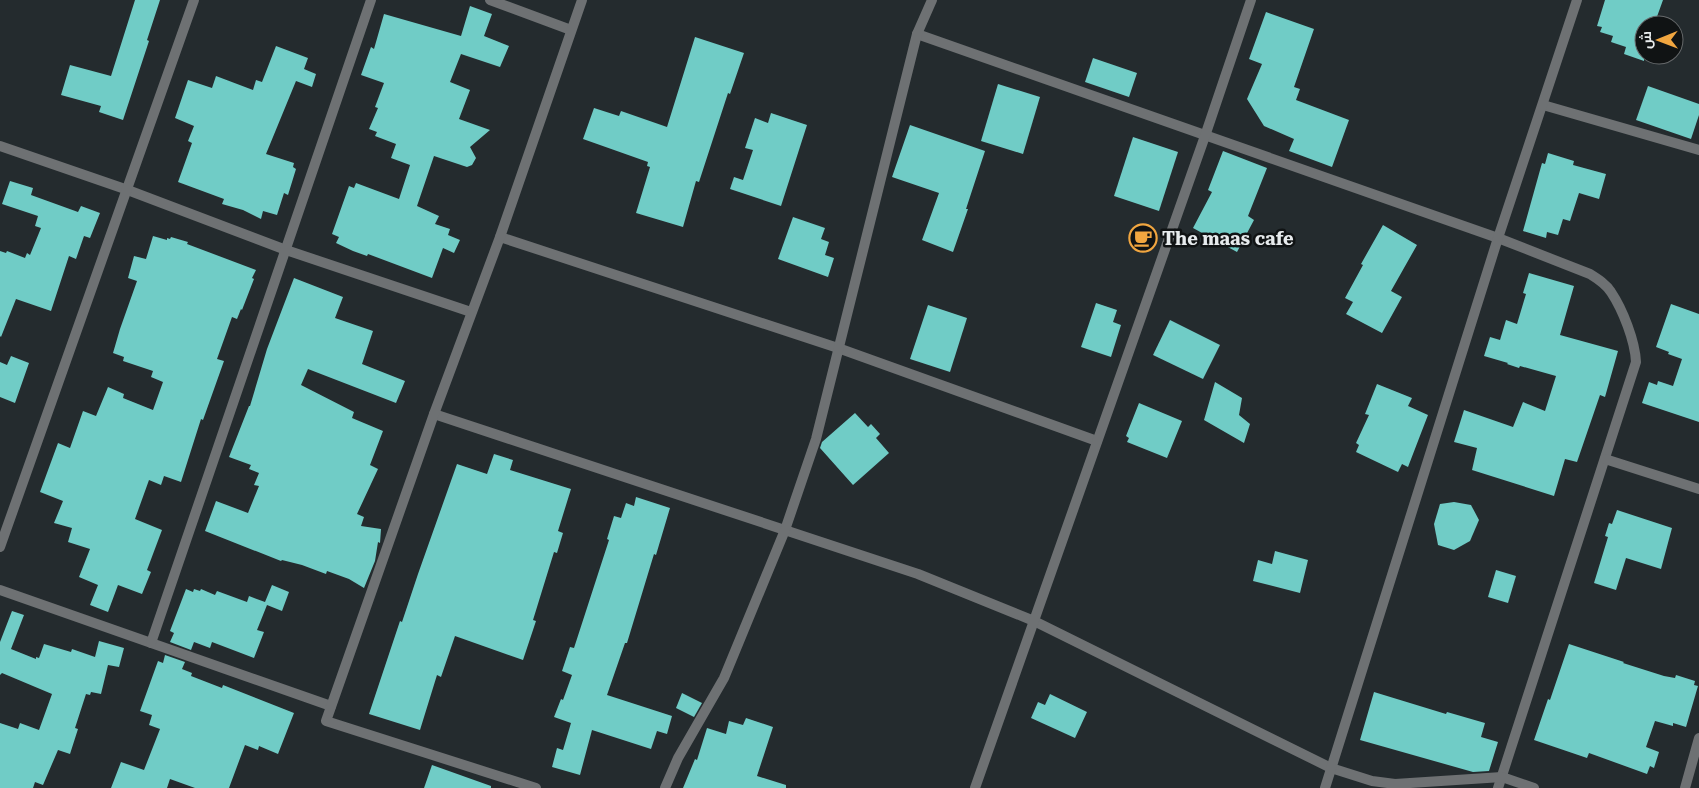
<svg xmlns="http://www.w3.org/2000/svg" width="1699" height="788" viewBox="0 0 1699 788" font-family="'Roboto Serif',Cairo,serif">
<rect width="100%" height="100%" fill="#242b2e"/>
<g fill="#70ccc6">
<polygon points="135,0 160,0 147,40 149,41 123,120 99,112 101,106 61,95 70,65 111,76"/>
<polygon points="1605,0 1663,0 1654,25 1644,25 1644,61 1624,54 1626,47 1611,42 1613,36 1600,32 1602,27 1597,26"/>
<polygon points="470,6 492,14 484,36 509,46 500,67 461,54 450,82 470,90 459,119 490,130 470,147 476,158 472,165 467,167 434,156 417,206 439,216 435,224 450,229 448,235 460,240 454,253 443,248 432,278 368,254 367,256 353,251 336,243 339,237 332,234 349,186 354,188 356,183 399,199 410,165 391,158 396,144 375,136 377,132 369,129 378,108 375,107 384,83 361,75 371,47 374,49 384,14 461,36"/>
<polygon points="1266,12 1314,29 1294,87 1300,89 1296,100 1349,120 1332,167 1289,151 1294,139 1264,126 1247,99 1262,64 1249,59"/>
<polygon points="695,37 744,53 730,94 728,93 699,182 696,181 683,227 636,213 650,167 647,166 648,162 583,139 594,108 619,116 621,111 667,127"/>
<polygon points="276,46 308,58 304,69 316,74 312,87 296,81 266,154 294,163 293,167 296,169 288,195 284,193 277,215 263,211 261,219 243,210 222,204 224,199 178,182 192,143 188,141 194,126 175,118 188,80 212,88 216,76 253,90 256,80 262,82"/>
<polygon points="1093,58 1137,73 1129,97 1085,82"/>
<polygon points="998,84 1040,97 1023,154 981,141"/>
<polygon points="1648,86 1699,104 1699,115 1691,139 1636,120"/>
<polygon points="771,113 807,125 781,206 730,189 734,177 743,180 753,150 745,148 755,118 768,123"/>
<polygon points="910,125 985,151 966,209 968,209 953,252 922,240 939,193 892,177"/>
<polygon points="1133,137 1178,152 1159,211 1114,196"/>
<polygon points="1223,151 1267,168 1248,216 1254,220 1237,252 1193,228 1212,192 1208,190"/>
<polygon points="1548,153 1574,161 1573,165 1606,174 1599,199 1579,193 1570,221 1563,219 1558,235 1547,232 1546,238 1523,231 1542,163 1545,164"/>
<polygon points="10,181 33,188 31,195 78,212 81,206 100,213 90,238 84,236 76,259 69,256 51,311 16,299 1,337 0,336 0,251 6,253 7,251 25,258 27,253 30,255 41,228 35,226 38,216 2,204"/>
<polygon points="793,217 825,228 821,239 829,242 825,255 834,258 828,277 778,259"/>
<polygon points="1383,225 1417,245 1391,291 1402,297 1382,333 1346,314 1353,302 1345,298 1363,265 1361,264"/>
<polygon points="153,236 167,240 167,238 170,239 171,237 188,242 187,244 256,270 252,278 254,279 242,310 241,309 237,319 232,317 217,359 224,361 203,420 201,419 181,482 164,476 161,485 149,480 135,519 162,530 147,570 151,572 142,594 118,585 108,612 90,605 98,585 79,577 90,549 68,542 72,528 54,523 63,501 40,492 58,443 70,448 83,411 96,416 108,387 124,394 123,398 153,410 163,382 151,377 153,371 123,361 124,357 113,353 120,329 137,281 128,278 134,256 146,259"/>
<polygon points="1529,273 1574,286 1560,335 1618,351 1605,397 1600,395 1577,462 1565,459 1554,496 1472,470 1477,448 1454,442 1464,410 1513,427 1523,402 1545,411 1556,376 1520,366 1519,368 1507,364 1508,363 1484,356 1490,337 1500,340 1506,320 1517,324 1526,294 1523,293"/>
<polygon points="294,278 343,297 335,318 373,331 362,364 405,381 396,403 308,369 301,385 354,412 352,418 383,431 370,465 378,469 357,514 364,517 361,526 381,529 380,543 378,542 375,561 364,588 349,579 327,571 326,574 302,565 282,560 281,561 205,531 216,501 248,513 259,486 254,485 259,473 249,469 251,465 229,457 249,406 250,406 267,349"/>
<polygon points="1096,303 1117,310 1113,322 1121,325 1111,357 1081,347"/>
<polygon points="1671,304 1699,314 1699,422 1642,403 1649,382 1657,385 1658,381 1673,386 1682,359 1668,354 1669,352 1656,347"/>
<polygon points="928,305 967,318 950,372 910,359"/>
<polygon points="1170,320 1220,345 1203,379 1153,355"/>
<polygon points="11,356 29,363 15,403 0,397 0,362 7,365"/>
<polygon points="1215,382 1242,398 1239,415 1250,424 1244,443 1204,420"/>
<polygon points="1377,384 1412,398 1408,406 1428,415 1408,467 1402,464 1398,472 1356,452 1359,445 1356,443 1369,415 1365,414"/>
<polygon points="1139,403 1182,421 1167,458 1127,442 1129,438 1126,436"/>
<polygon points="855,413 868,427 871,424 880,434 876,438 889,453 853,485 820,448 822,442"/>
<polygon points="494,454 513,460 510,470 571,489 558,531 563,533 557,553 554,552 533,620 536,621 523,660 455,636 441,677 437,675 420,730 369,714 400,621 402,622 418,574 457,464 487,474"/>
<polygon points="636,497 670,508 656,555 654,554 627,643 625,643 607,695 672,716 667,734 657,731 651,749 592,730 580,775 552,767 557,748 563,750 571,723 554,717 561,699 563,700 572,675 562,671 570,647 574,648 609,540 607,539 614,516 621,518 626,503 634,506"/>
<polygon points="1454,502 1471,505 1479,520 1470,541 1454,550 1438,545 1434,524 1440,504"/>
<polygon points="1617,510 1672,528 1661,569 1626,558 1616,590 1594,583 1608,537 1605,536 1609,523 1612,524"/>
<polygon points="1275,551 1308,560 1300,593 1253,581 1258,560 1272,564"/>
<polygon points="1496,570 1516,576 1508,603 1488,597"/>
<polygon points="272,585 289,592 282,611 267,605 257,630 264,632 254,658 212,642 210,648 194,642 191,650 170,642 174,633 170,631 186,589 193,592 194,589 200,591 201,589 215,595 217,591 247,602 249,596 265,602"/>
<polygon points="12,611 24,615 11,649 36,659 36,657 39,658 44,644 71,652 72,649 95,657 99,641 124,648 119,667 108,665 101,694 91,692 90,695 86,694 75,728 78,729 70,754 58,750 43,785 35,782 33,788 0,788 0,723 18,729 20,723 39,730 52,694 2,673 0,675 0,642"/>
<polygon points="1569,644 1624,662 1623,663 1664,676 1675,678 1676,675 1695,681 1694,685 1698,686 1686,727 1673,723 1673,726 1655,721 1646,747 1659,752 1654,768 1650,766 1647,774 1589,753 1587,758 1534,740 1548,699 1550,700"/>
<polygon points="165,655 185,662 182,669 192,673 191,676 222,688 223,685 294,713 278,754 259,746 258,750 245,745 229,788 195,788 170,779 167,788 111,788 121,762 144,770 160,729 149,725 152,715 140,711 158,661 163,663"/>
<polygon points="1374,692 1446,714 1447,712 1485,723 1481,737 1498,742 1489,771 1473,772 1360,740"/>
<polygon points="682,693 702,703 694,717 676,708"/>
<polygon points="1050,694 1087,712 1075,738 1031,718 1038,702 1045,705"/>
<polygon points="746,718 773,727 757,776 786,785 786,788 683,788 695,759 697,760 707,728 726,734 729,721 743,725"/>
<polygon points="432,765 491,786 491,788 424,788"/>
</g>
<g fill="none" stroke-linecap="round" stroke-linejoin="round">
<g stroke="#6e7173" stroke-width="10">
<polyline points="490,0 571,30"/>
<path d="M917,34L1498,238L1590,274C1598,279 1606,284 1611,292C1623,310 1635,341 1636,362L1498,788"/>
<polyline points="1543,105 1699,150"/>
<polyline points="0,146 125,189 286,250 471,312"/>
<polyline points="500,237 838,348 1097,441"/>
<polyline points="434,414 918,574 1034,621 1331,768 1372,781 1395,784 1502,777 1534,788"/>
<polyline points="1605,459 1699,489"/>
<polyline points="0,547 194,0"/>
<polyline points="0,590 331,706"/>
<polyline points="151,643 371,0"/>
<polyline points="536,788 326,721 434,414 500,237 582,0"/>
<polyline points="665,788 678,758 724,678 785,530 816,439 917,34 932,0"/>
<polyline points="975,788 1205,136 1251,0"/>
<polyline points="1325,788 1498,238 1577,0"/>
<polyline points="1685,788 1699,738"/>
</g>
</g>
<defs>
<g id="cafe-ring" transform="scale(1.4375)"><circle r="9.5" fill="#101314" stroke="#f1a640" stroke-width="1.5"/><path d="M-5.5-4.5H6V0H3Q3 3.5 0 3.5H-2.5Q-5.5 3.5-5.5 0ZM3-3.2v2h1.7v-2ZM-6 4.5H4V6H-6Z" fill="#f1a640"/></g>
</defs>
<g fill-rule="evenodd">
<use href="#cafe-ring" x="1143" y="238"/>
</g>
<g text-anchor="middle" dominant-baseline="central" stroke-width="5" stroke-linejoin="round" paint-order="stroke">
<g font-size="18" font-weight="bold" fill="#e7ebed" stroke="#101314" text-anchor="start">
<text x="1162" y="238">The maas cafe</text>
</g>
</g>
<g transform="translate(1659 40) rotate(269)"><circle r="24" fill="#101314" stroke="#66696b"/>
<path d="M0-4L9 19L0 12L-9 19Z" fill="#f1a640"/>
<text y="-8" font-size="14" font-weight="bold" text-anchor="middle" fill="#e7ebed">ش</text>
</g>
</svg>
